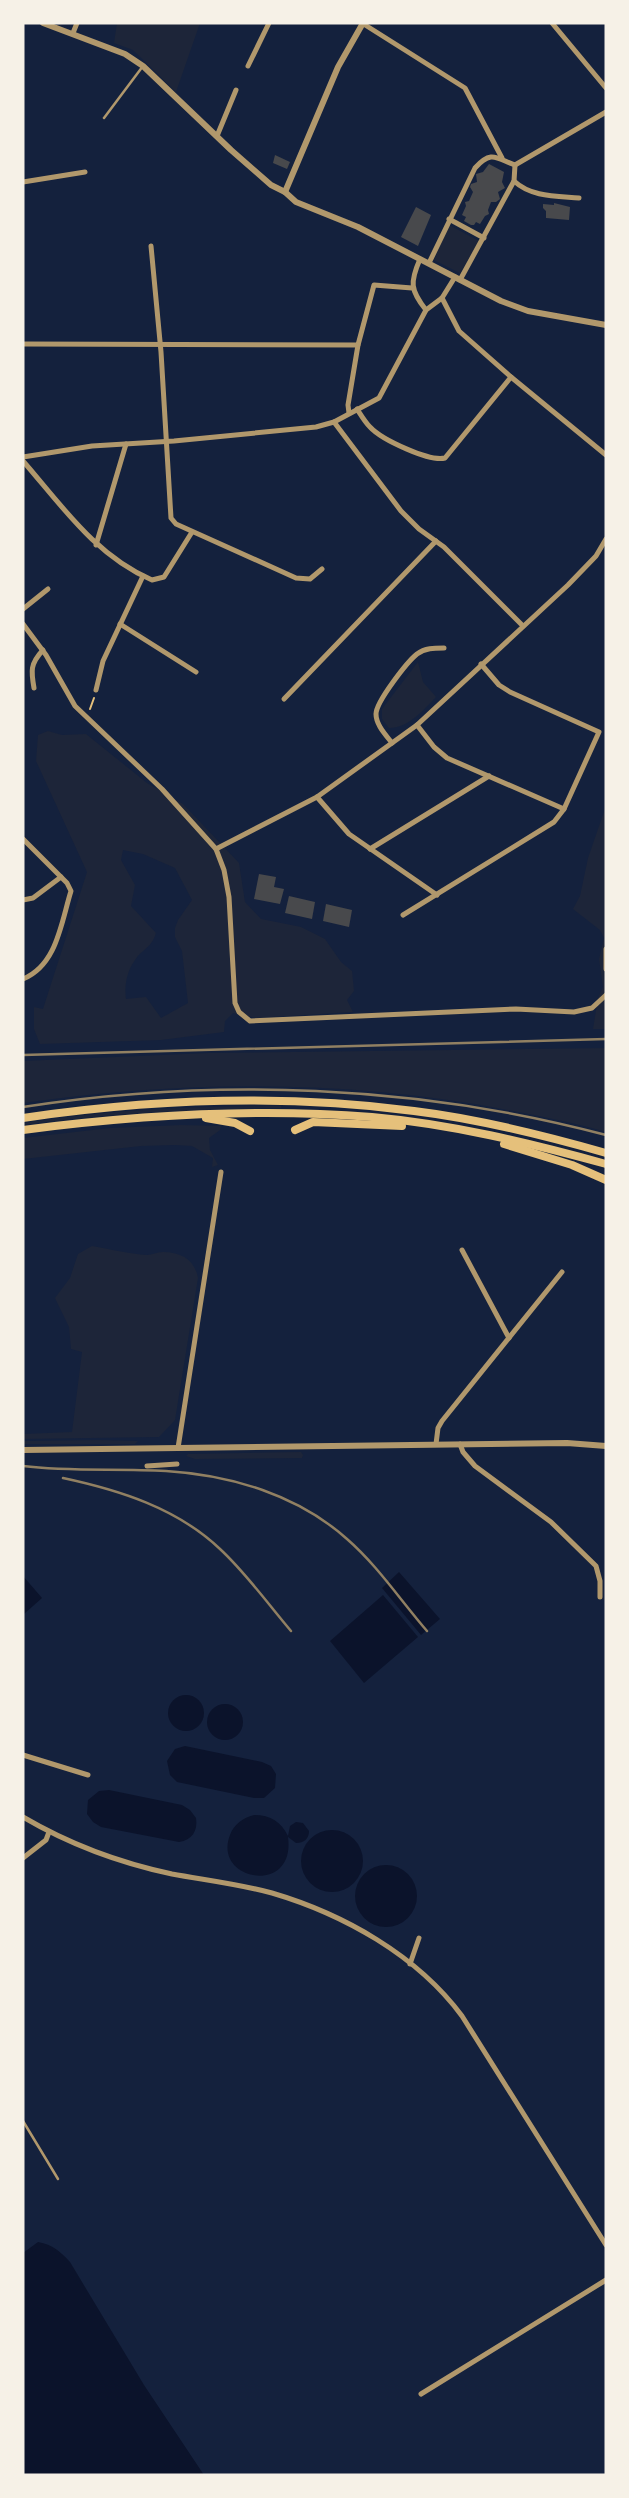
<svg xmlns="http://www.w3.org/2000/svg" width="629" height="2498" viewBox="0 0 629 2498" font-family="'Work Sans',sans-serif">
<rect width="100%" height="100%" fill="#14213d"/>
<g fill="#1d2539" fill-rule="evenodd">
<polygon points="117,23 200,23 176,92 133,50 114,43"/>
<polygon points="449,225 479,241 460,273 434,260"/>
<path d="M418,662L423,682L436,697C423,710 409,728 389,728L382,719V709Z"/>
<path d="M48,731L62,735L86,734L147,783L183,804L239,863L245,902L261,919L301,927L325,939L341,962L352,971L354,991L347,1000L353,1012L256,1018L233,1013L225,1021L224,1032L161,1040L40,1044L34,1029V1007L43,1009L87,872L36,761L38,735ZM123,850L143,854L175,868L192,900L178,920L175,928V937L182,951L188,1003L161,1018L146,997L126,999C124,986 127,971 135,960C143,948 151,949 156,933L131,906L135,885L121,860Z"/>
<polygon points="606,806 606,1029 593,1029 598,998 603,987 599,959 604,938 600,930 573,909 580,896 588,858"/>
<path d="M606,1048V1132C576,1123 544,1117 513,1111C351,1079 186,1080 23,1103V1061L208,1053Z"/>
<path d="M281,1106V1108C194,1109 109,1113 23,1125V1123C108,1110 195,1106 281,1106Z"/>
<polygon points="182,1125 221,1126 220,1130 209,1138 210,1150 218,1165 212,1167 213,1158 192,1146 175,1145 141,1146 23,1159 23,1138 110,1128"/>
<path d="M92,1246C110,1249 129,1254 147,1255C152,1255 157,1252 163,1252C181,1252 195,1260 198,1278L175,1420L159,1437L23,1439V1434L72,1432L82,1352L71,1349L69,1327L55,1298L70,1278L78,1254Z"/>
<polygon points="98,1440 138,1441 135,1444 23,1444 23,1441"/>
<polygon points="301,1452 303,1455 302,1458 195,1459 186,1456 188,1454"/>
</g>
<g fill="#0b132b">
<polygon points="399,1572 440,1619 421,1635 382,1588"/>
<polygon points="23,1576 42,1598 24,1614 23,1612"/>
<polygon points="383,1595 418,1637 364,1683 330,1641"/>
<circle cx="186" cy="1713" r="18"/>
<circle cx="225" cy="1722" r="18"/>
<polygon points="185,1746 262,1762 271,1766 276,1774 275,1788 264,1798 254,1798 177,1782 170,1775 167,1761 175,1749"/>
<path d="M109,1790L182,1805L190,1810L196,1818C198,1831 192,1840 179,1842L101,1827L93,1822L87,1814L88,1800L99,1791Z"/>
<path d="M254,1815C271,1815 281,1822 288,1836L290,1826L296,1822L303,1823L309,1831C309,1839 304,1843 296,1843L288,1837C296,1896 212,1881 230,1835C234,1824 243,1818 254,1815Z"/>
<circle cx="332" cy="1861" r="31"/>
<circle cx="386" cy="1896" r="31"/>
<path d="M38,2242C53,2245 60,2251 70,2262L144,2385L204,2475H23V2253Z"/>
</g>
<g fill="#48494c">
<polygon points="275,155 290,162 287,169 273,163"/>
<polygon points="489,164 504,172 502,182 505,188 498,192 500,199 496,202 491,202 488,210 489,214 485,216 480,224 476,222 474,225 471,225 464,221 466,217 462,215 466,206 465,202 469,201 473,192 470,187 471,184 477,182 476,174 483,172"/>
<polygon points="554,203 570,207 569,220 546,218 546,211 543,208 543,204 554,205"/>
<polygon points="416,207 431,215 418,246 401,237"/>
<polygon points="259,874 276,877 274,887 284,889 280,904 254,899"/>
<polygon points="289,896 315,902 312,919 285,913"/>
<polygon points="326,904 352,910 349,927 323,921"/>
</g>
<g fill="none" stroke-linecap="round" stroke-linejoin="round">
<polyline stroke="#e5c07b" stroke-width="2" points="90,709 94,698"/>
<g stroke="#b1986c" stroke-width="2.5">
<polyline points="104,118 143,66"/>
<polyline points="23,2121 58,2179"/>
</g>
<g stroke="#b1986c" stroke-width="5">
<polyline points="362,23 465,88 502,158"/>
<polyline points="552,23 606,88"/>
<polyline points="73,33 77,23"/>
<polyline points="248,66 269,23"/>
<polyline points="217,136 236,90"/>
<polyline points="515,165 606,112"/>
<path d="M514,181C531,197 556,196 579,198"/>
<polyline points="23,182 85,172"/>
<polyline points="449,219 484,238"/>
<polyline points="151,246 161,352 171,518 176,524 296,578 310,579 322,569"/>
<path d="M420,259C410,282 410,290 426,310"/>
<path d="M429,263L475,168C492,149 497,159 515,165"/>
<polyline points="460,280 514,181 515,165"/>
<polyline points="442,298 459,331 511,377 606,455"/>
<polyline points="23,344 358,345"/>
<path d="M357,409C361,415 365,422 370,427C382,440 430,462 445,458L511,377"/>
<polyline points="349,413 348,405 358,345 374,285 412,288"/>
<polyline points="334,422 401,511 419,529 444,547 523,626"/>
<polyline points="23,457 92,446 174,441 316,427 334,422 379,398 426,310 442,298 455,277"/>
<path d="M23,461C62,506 96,556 152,580L164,577L192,532"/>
<polyline points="96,545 126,444"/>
<polyline points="23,609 48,589"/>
<polyline points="23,624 46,655 75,706 162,789 216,849 224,870 229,897 235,1003 239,1012 250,1021 516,1009 574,1012 592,1008 606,995"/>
<polyline points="120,624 196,672"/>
<path d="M34,688C31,671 30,664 43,650"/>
<polyline points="96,690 103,661 143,576"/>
<polyline points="284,699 436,541"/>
<polyline points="417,725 434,747 447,758 564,809"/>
<path d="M392,743C386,735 376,725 376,714C376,702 407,662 417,654C425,648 434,648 444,648"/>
<polyline points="317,797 349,834 437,895"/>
<path d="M23,839L67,883L71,891C61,923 57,965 23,979"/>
<polyline points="216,849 317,797 417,725 568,585 596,556 606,539"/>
<polyline points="370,849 489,776"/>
<polyline points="23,900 33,898 61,877"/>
<polyline points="403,915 554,822 564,809 599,732 510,692 499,685 481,664"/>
<polyline points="606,949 606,969"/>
<polyline points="462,1250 509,1338"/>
<polyline points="436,1444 438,1428 442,1421 562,1272"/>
<polyline points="460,1444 463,1452 475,1466 551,1522 596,1566 600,1581 600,1597"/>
<polyline points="178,1448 221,1172"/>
<polyline points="147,1466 177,1464"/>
<polyline points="23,1755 88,1775"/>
<path d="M23,1817C69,1844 120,1863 172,1874C205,1880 239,1884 272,1893C343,1914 417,1955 462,2016L606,2245"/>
<polyline points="23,1858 46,1840 49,1832"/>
<polyline points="410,1964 419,1938"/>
<polyline points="421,2394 606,2280"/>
</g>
<g stroke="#b1986c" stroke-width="6">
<polyline points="43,23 125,54 143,66 231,150 271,185 285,192 296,202 358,227 501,301 528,311 606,325"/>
<polyline points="285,192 338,67 363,23"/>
<polyline points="23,1450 567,1443 606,1446"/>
</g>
<g stroke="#e5c07b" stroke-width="8">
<path d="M23,1118C152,1099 285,1094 414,1111C480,1119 543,1135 606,1153"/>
<polyline points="206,1118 235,1123 250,1131"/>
<path d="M23,1130C138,1115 256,1108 372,1117C451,1124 530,1143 606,1164"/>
<polyline points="295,1130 313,1122 402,1126"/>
<polyline points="504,1144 572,1165 606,1180"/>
</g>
<g stroke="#918062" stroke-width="2.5">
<polyline points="23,1055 606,1039"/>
<path d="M23,1107C215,1077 418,1085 606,1135"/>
<path d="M23,1466C71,1472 118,1468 166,1471C231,1475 298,1495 347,1539C377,1565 401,1601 427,1631"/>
<path d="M63,1478C119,1490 177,1508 220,1549C246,1573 268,1604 291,1631"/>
</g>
</g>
<rect width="629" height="2498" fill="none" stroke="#f6f1e7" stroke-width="49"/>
</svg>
